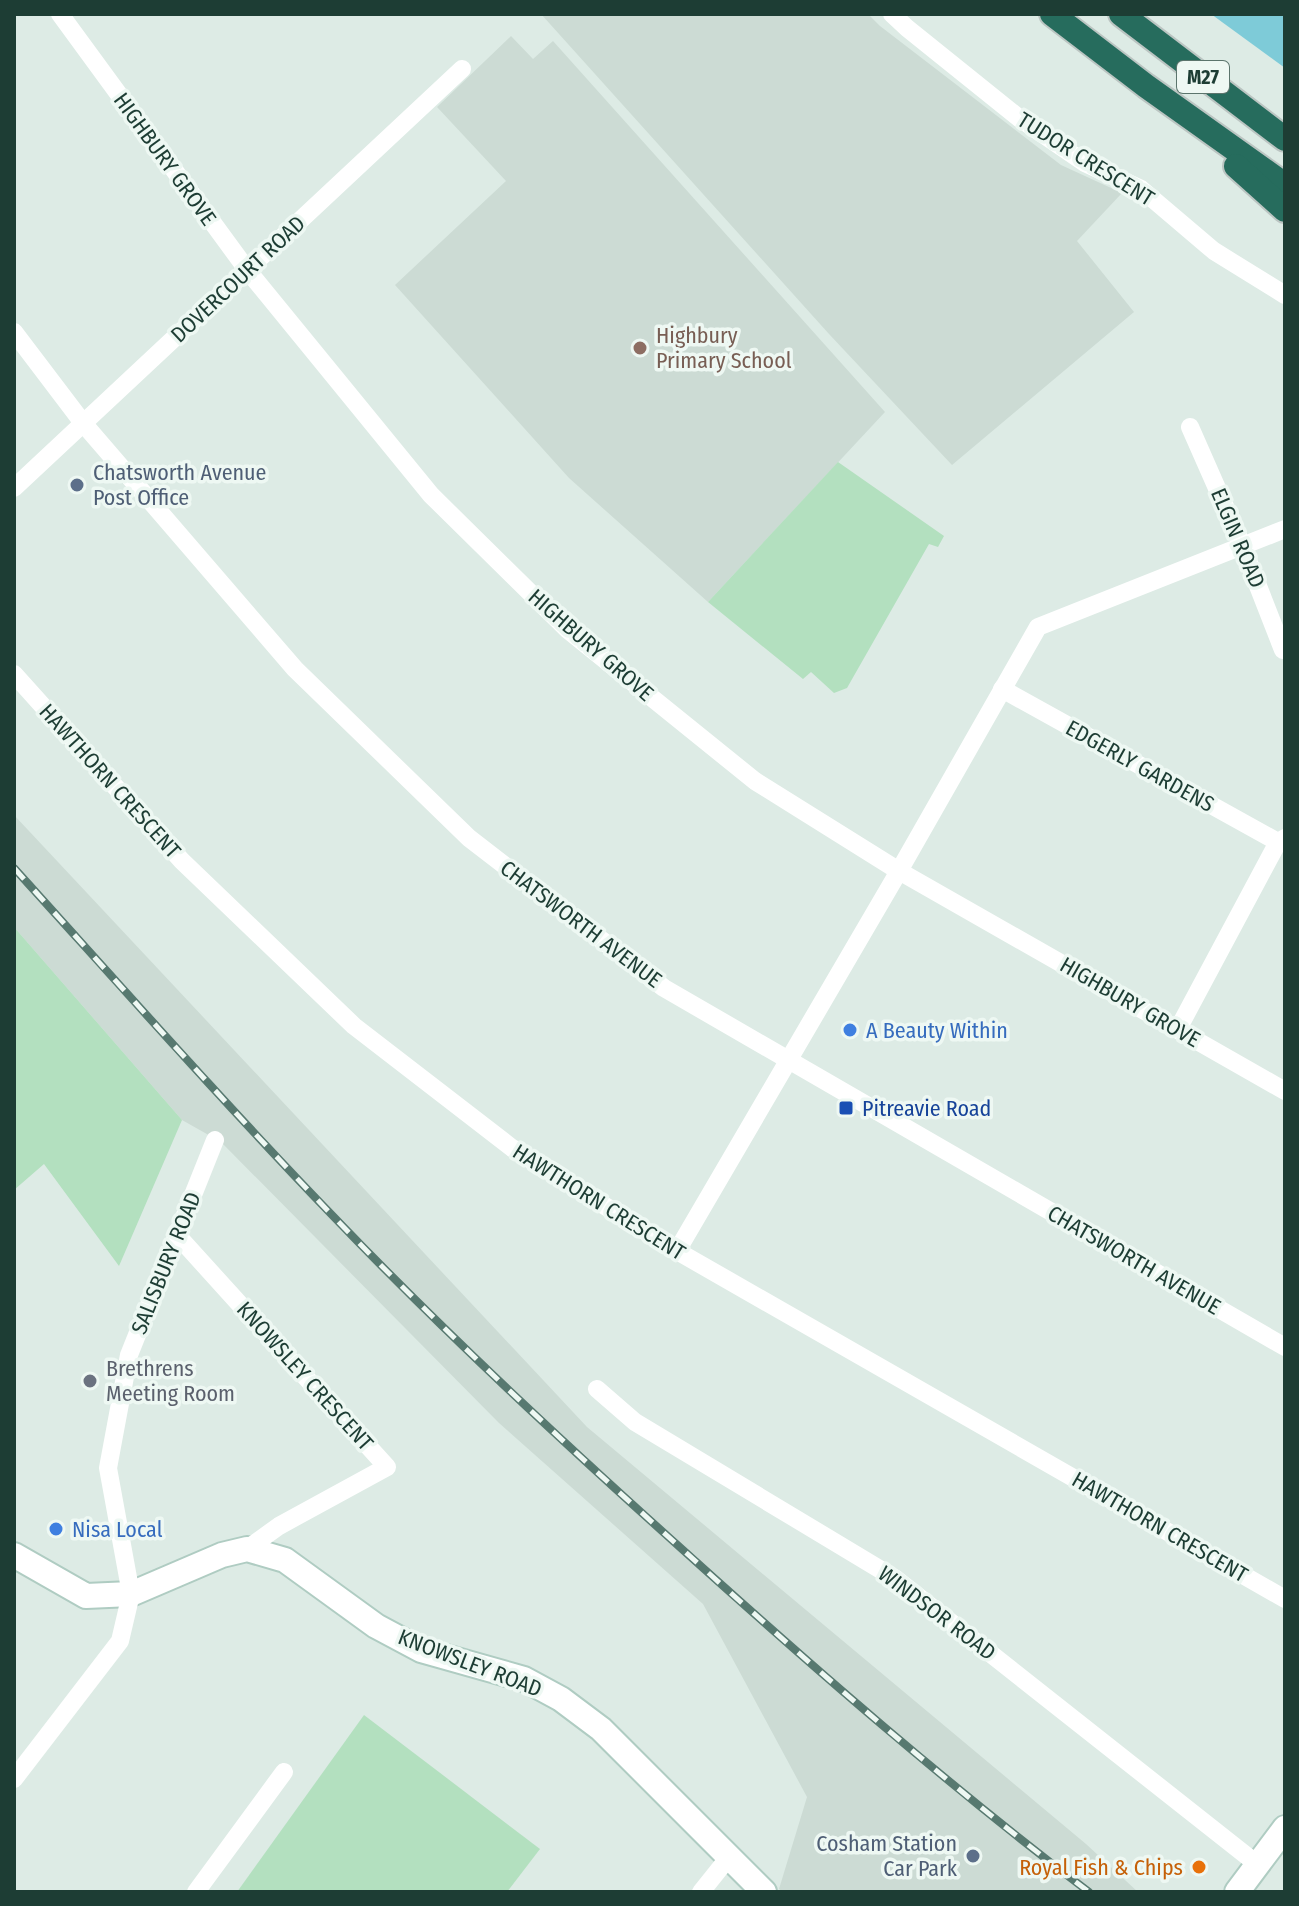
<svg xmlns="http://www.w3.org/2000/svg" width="1299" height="1906" viewBox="0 0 1299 1906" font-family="'Fira Sans Condensed',sans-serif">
<rect width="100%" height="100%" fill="#ddebe5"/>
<g fill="#ccdbd4">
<polygon points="541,14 868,14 880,26 1061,165 1122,193 1077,241 1134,312 952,465 829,334"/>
<polygon points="511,36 533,59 553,41 885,412 708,602 569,478 395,285 506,181 437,107"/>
<polygon points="14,815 587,1427 1086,1844 1138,1892 783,1892 779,1889 807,1797 703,1604 499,1423 221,1142 182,1120 14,927"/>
</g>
<g fill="#b3e0bf">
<polygon points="838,462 944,536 938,547 929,544 847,688 834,693 811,672 803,679 708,602"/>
<polygon points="14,927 182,1120 119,1266 44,1164 14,1190"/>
<polygon points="364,1715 540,1849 507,1892 237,1892"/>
</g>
<polygon fill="#7ecbd8" points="1211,14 1285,14 1285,68"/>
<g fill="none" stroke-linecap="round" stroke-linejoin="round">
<g stroke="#afccc2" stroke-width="28">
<g id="secondary">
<polyline points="14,1555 86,1596 131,1594 222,1555 247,1549 285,1560 376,1626 421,1650 524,1679 561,1699 601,1729 764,1892"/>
<polyline points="1237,1892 1285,1828"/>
</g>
</g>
<g stroke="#bbc5c2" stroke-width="28">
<g id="highway">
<polyline points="1052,14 1146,86 1285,185"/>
<polyline points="1121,14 1285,139"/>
<polyline points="1236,166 1285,210"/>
</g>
</g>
<g stroke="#fff" stroke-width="18">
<polyline points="60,14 248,271 431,495 568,630 755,781 899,871 1285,1091"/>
<polyline points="892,14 907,28 1019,118 1085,163 1141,189 1214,251 1285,295"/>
<polyline points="14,332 83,423 295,669 469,838 664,988 1285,1347"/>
<polyline points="1190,427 1242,545 1283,650"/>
<polyline points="14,488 462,69"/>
<polyline points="14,674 182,861 354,1026 512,1148 677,1251 1285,1599"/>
<polyline points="1002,689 1278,842"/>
<polyline points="1178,1029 1278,842 1285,838"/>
<polyline points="177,1235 387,1467 279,1526 247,1549"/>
<polyline points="677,1251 899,871 1038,627 1285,529"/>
<polyline points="597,1389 635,1422 896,1579 1257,1864"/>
<polyline points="14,1779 120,1641 131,1594 108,1468 129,1355 215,1140"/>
<polyline points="196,1892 284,1772"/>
<polyline points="701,1892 729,1857"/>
</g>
<use href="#secondary" stroke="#fff" stroke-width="24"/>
<use href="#highway" stroke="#266c5d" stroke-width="24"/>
<g stroke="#577970" stroke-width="8">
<path id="rail" d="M14,868C119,984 223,1102 332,1215C444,1332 563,1442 683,1550C815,1669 948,1785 1089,1892"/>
</g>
<use href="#rail" stroke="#eef8f3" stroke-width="5" stroke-dasharray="15" stroke-linecap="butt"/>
</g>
<circle fill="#8d6e63" stroke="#eef8f3" stroke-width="3" cx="640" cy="348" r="8"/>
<g fill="#5c6f8a" stroke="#eef8f3" stroke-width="3">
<circle cx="77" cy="485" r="8"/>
<circle cx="973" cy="1856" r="8"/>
</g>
<g fill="#3f7fe0" stroke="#eef8f3" stroke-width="3">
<circle cx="850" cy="1030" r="8"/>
<circle cx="56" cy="1529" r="8"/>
</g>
<rect fill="#1a4fb4" stroke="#eef8f3" stroke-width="3" x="838" y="1100" width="16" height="16" rx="4"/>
<circle fill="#6b7280" stroke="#eef8f3" stroke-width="3" cx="90" cy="1381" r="8"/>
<circle fill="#e8710a" stroke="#eef8f3" stroke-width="3" cx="1199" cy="1867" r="8"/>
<g text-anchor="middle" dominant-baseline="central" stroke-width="7" stroke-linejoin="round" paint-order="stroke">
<rect fill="#eef8f3" stroke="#5c756d" stroke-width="2" x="1177" y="61" width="52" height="32" rx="6"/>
<g font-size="20" font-weight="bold" fill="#1d3d34">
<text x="1203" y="77">M27</text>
</g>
<g font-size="22" fill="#1d3d34" stroke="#eef8f3">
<text transform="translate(165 159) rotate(54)">HIGHBURY GROVE</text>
<text transform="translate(1086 159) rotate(32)">TUDOR CRESCENT</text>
<text transform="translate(238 279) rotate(-43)">DOVERCOURT ROAD</text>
<text transform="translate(1238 538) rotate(67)">ELGIN ROAD</text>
<text transform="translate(591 645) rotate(41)">HIGHBURY GROVE</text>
<text transform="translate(1140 766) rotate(29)">EDGERLY GARDENS</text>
<text transform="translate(110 781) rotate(48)">HAWTHORN CRESCENT</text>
<text transform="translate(581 924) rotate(37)">CHATSWORTH AVENUE</text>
<text transform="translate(1130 1002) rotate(30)">HIGHBURY GROVE</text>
<text transform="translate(599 1202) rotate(32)">HAWTHORN CRESCENT</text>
<text transform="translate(1134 1260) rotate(30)">CHATSWORTH AVENUE</text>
<text transform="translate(166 1263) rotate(-68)">SALISBURY ROAD</text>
<text transform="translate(305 1376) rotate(48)">KNOWSLEY CRESCENT</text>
<text transform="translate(1160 1527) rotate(30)">HAWTHORN CRESCENT</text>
<text transform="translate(937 1613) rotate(37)">WINDSOR ROAD</text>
<text transform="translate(470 1663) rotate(21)">KNOWSLEY ROAD</text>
</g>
<g font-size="22" fill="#785e54" stroke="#eef8f3" text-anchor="start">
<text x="656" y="335">Highbury<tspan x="656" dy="25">Primary School</tspan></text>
</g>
<g font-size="22" fill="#4e5e75" stroke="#eef8f3" text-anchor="start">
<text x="93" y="472">Chatsworth Avenue<tspan x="93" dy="25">Post Office</tspan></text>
<text x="957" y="1843" text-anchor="end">Cosham Station<tspan x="957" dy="25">Car Park</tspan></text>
</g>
<g font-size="22" fill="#366cbe" stroke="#eef8f3" text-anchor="start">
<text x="866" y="1030">A Beauty Within</text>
<text x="72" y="1529">Nisa Local</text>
</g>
<g font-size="22" fill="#164399" stroke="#eef8f3" text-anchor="start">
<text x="862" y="1108">Pitreavie Road</text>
</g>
<g font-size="22" fill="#5b616d" stroke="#eef8f3" text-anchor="start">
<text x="106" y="1368">Brethrens<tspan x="106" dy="25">Meeting Room</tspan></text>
</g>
<g font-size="22" fill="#c56008" stroke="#eef8f3" text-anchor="end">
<text x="1183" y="1867">Royal Fish &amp; Chips</text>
</g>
</g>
<rect width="1299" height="1906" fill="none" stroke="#1d3d34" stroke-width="32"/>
</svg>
